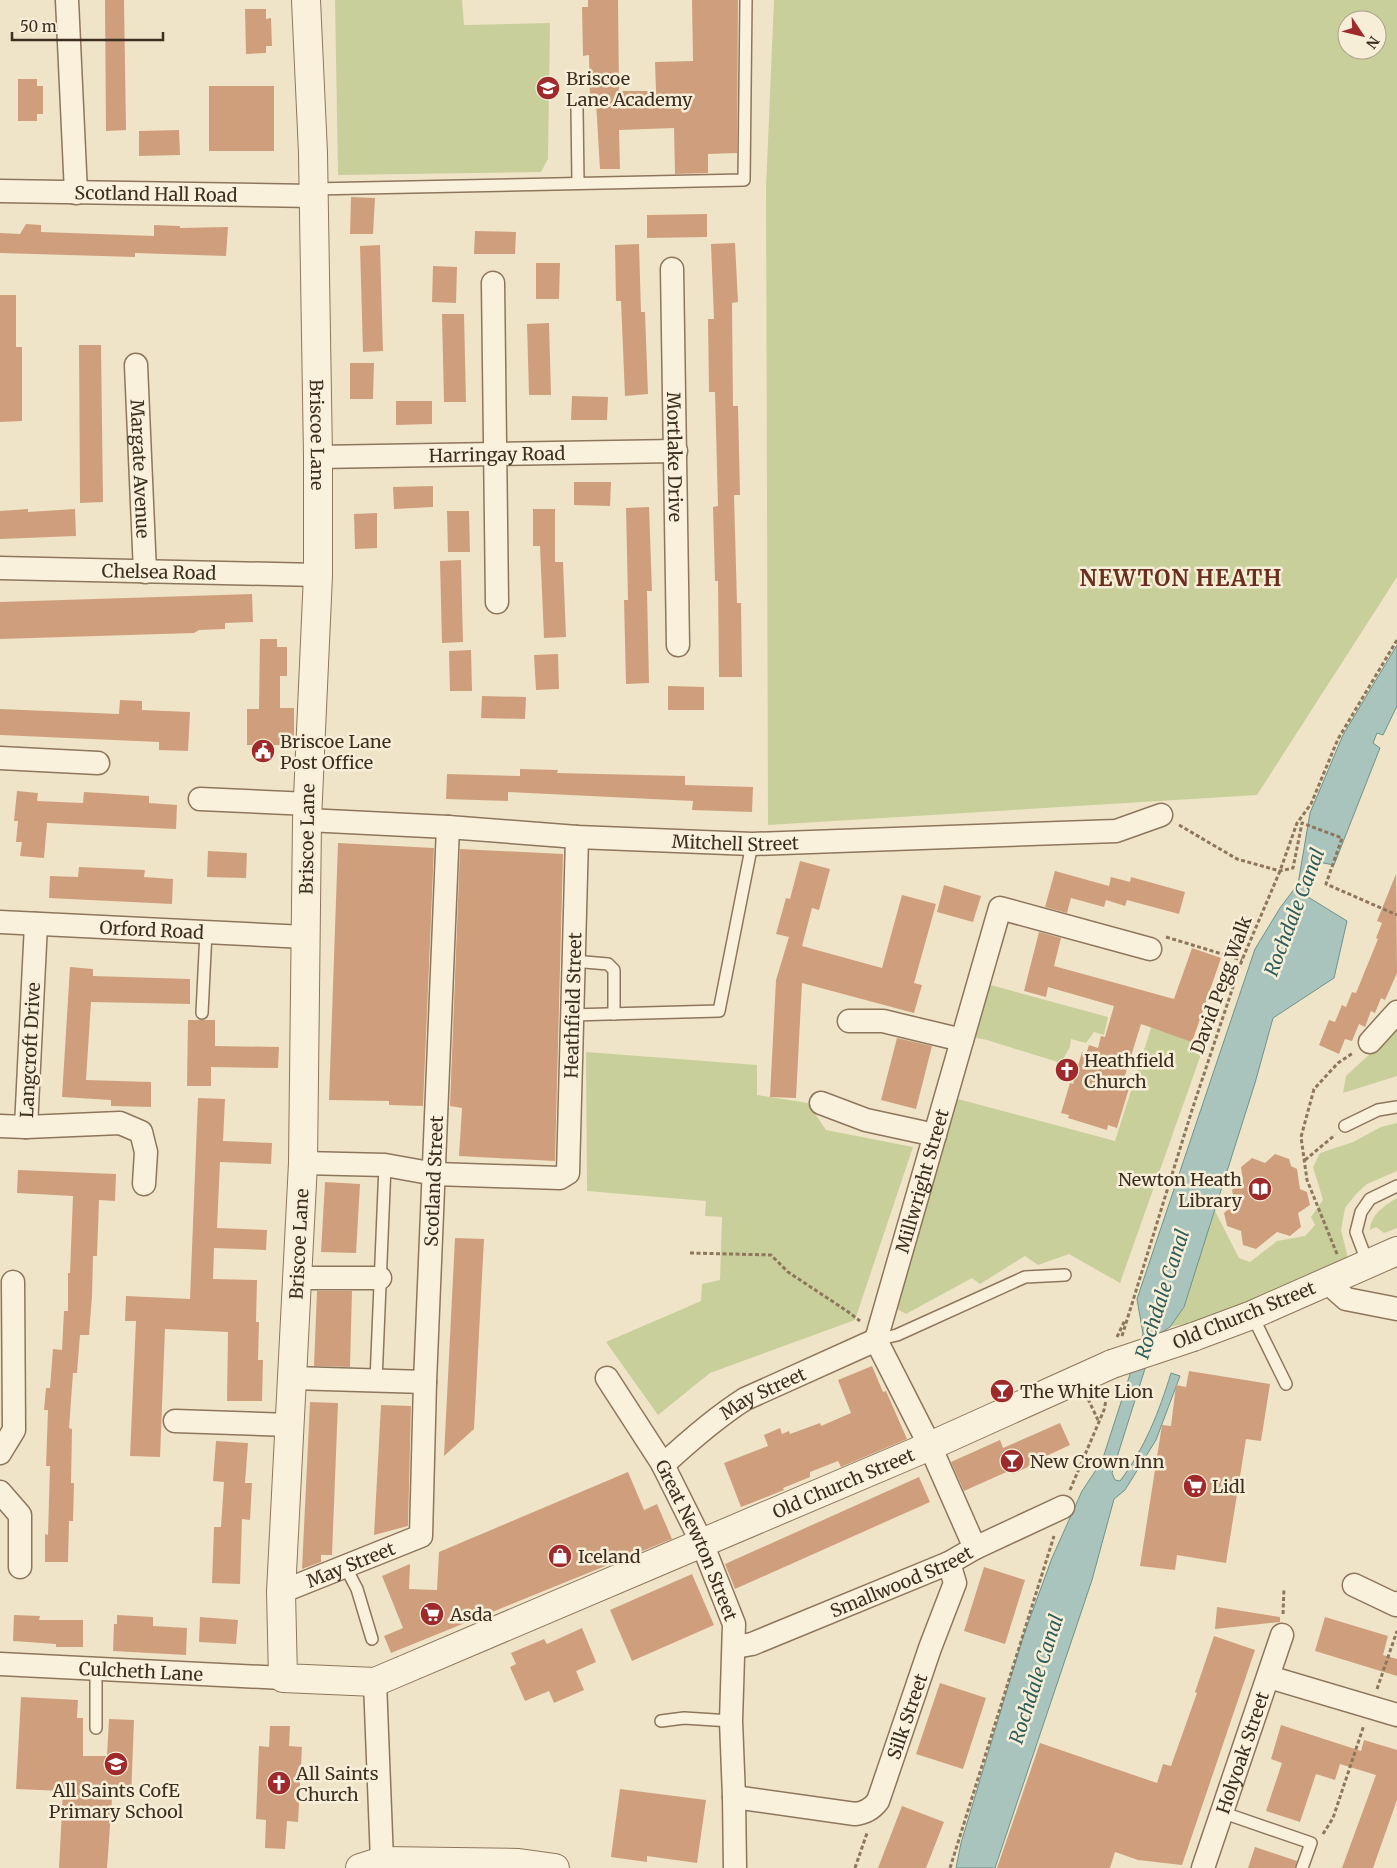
<svg xmlns="http://www.w3.org/2000/svg" width="1397" height="1868" viewBox="0 0 1397 1868" font-family="Merriweather,serif">
<rect width="100%" height="100%" fill="#f0e4c8"/>
<g fill="#c9cf9b" fill-rule="evenodd">
<polygon points="335,0 462,0 464,25 550,23 548,159 541,172 338,175"/>
<path d="M774,0H1397V577L1257,795L768,825L766,188ZM1347,20H1377V50H1347Z"/>
<polygon points="987,984 1108,1017 1104,1035 1094,1032 1086,1043 1071,1039 1070,1047 1061,1063 987,1040 972,1037"/>
<polygon points="1151,1028 1205,1043 1120,1283 1069,1254 1038,1265 1025,1256 980,1284 972,1278 906,1314 897,1309 954,1098 1115,1141"/>
<polygon points="1397,1029 1397,1076 1343,1093 1346,1076"/>
<polygon points="586,1052 757,1065 757,1095 808,1103 826,1130 913,1147 855,1320 710,1373 658,1415 606,1342 701,1301 702,1284 720,1280 722,1217 705,1216 706,1201 587,1191"/>
<polygon points="1397,1123 1397,1171 1367,1184 1356,1194 1345,1208 1341,1230 1349,1262 1203,1320 1170,1327 1184,1307 1214,1209 1239,1258 1250,1262 1277,1241 1305,1236 1315,1225 1311,1217 1323,1200 1313,1167 1320,1153 1353,1142 1381,1127"/>
<path d="M1397,1198V1228L1384,1233L1376,1227L1370,1230C1371,1214 1384,1206 1397,1198Z"/>
</g>
<path fill="#a9c4bc" stroke="#6f938a" d="M1397,645V706L1383,735L1377,733L1373,743L1380,748L1334,865L1318,862L1308,897L1347,921L1334,978L1273,1018L1255,1083L1184,1307L1170,1327L1155,1337L1112,1473L1115,1480L1120,1481C1145,1448 1159,1412 1171,1373L1180,1376L1156,1440L1125,1490L1114,1499L1092,1580L995,1868H956L961,1843L1023,1637L1052,1558L1082,1491L1102,1461L1143,1334L1137,1299L1255,949L1280,908L1298,884L1310,813L1343,735Z"/>
<g fill="#cf9f7d">
<polygon points="105,0 124,0 126,130 106,131"/>
<polygon points="588,0 618,0 619,91 656,91 655,62 693,61 692,0 738,0 737,153 708,154 708,173 675,174 674,128 619,130 620,169 600,169 596,102 590,102 589,55 583,56 582,7 588,7"/>
<polygon points="245,9 266,9 266,19 271,18 272,46 266,46 266,53 246,54"/>
<polygon points="18,79 37,79 37,86 43,86 43,114 37,114 37,121 18,121"/>
<rect x="209" y="86" width="65" height="65"/>
<polygon points="179,130 180,155 139,156 139,131"/>
<polygon points="351,197 375,198 373,234 350,234"/>
<polygon points="707,214 707,237 647,238 647,215"/>
<polygon points="26,224 41,225 41,232 154,236 154,225 180,226 180,228 228,227 226,256 135,253 135,257 0,253 0,233 20,234"/>
<polygon points="475,231 516,232 515,254 474,254"/>
<polygon points="735,243 738,302 732,303 733,406 738,406 740,495 734,495 737,603 741,603 742,677 719,677 718,581 715,581 713,507 718,506 715,392 709,392 708,319 714,319 711,244"/>
<polygon points="639,244 641,312 645,312 648,394 625,396 621,301 616,301 615,245"/>
<polygon points="380,245 383,351 363,352 360,246"/>
<polygon points="536,263 560,263 559,299 536,299"/>
<polygon points="433,266 457,267 456,303 432,302"/>
<polygon points="0,295 16,295 16,347 22,347 22,421 0,422"/>
<polygon points="442,314 464,314 466,402 444,402"/>
<polygon points="549,323 551,395 529,395 527,324"/>
<polygon points="79,345 101,345 103,502 80,503"/>
<polygon points="350,363 374,363 373,399 350,399"/>
<polygon points="572,396 608,397 607,420 571,420"/>
<polygon points="396,401 432,401 432,424 396,425"/>
<polygon points="574,482 611,482 610,506 574,505"/>
<polygon points="433,486 433,507 394,509 393,487"/>
<polygon points="649,507 652,591 647,591 649,683 626,684 624,600 628,600 626,508"/>
<polygon points="28,509 28,512 75,509 76,536 0,539 0,511"/>
<polygon points="533,509 555,509 555,562 563,562 566,637 544,638 540,546 533,546"/>
<polygon points="447,511 469,511 470,552 448,552"/>
<polygon points="377,513 377,548 355,549 354,514"/>
<polygon points="461,560 463,642 442,643 440,561"/>
<polygon points="252,594 253,622 225,623 225,629 199,630 194,633 0,639 0,602"/>
<polygon points="260,639 277,639 277,647 287,647 287,676 280,676 280,708 294,708 294,745 247,745 247,709 259,709"/>
<polygon points="471,650 472,691 450,691 449,651"/>
<polygon points="558,654 559,689 536,690 534,655"/>
<polygon points="668,686 704,687 704,710 668,710"/>
<polygon points="482,696 526,697 525,719 481,718"/>
<polygon points="120,700 142,701 142,710 190,712 188,751 159,750 159,742 0,735 0,709 119,714"/>
<polygon points="520,769 558,770 557,773 685,776 685,785 753,787 752,812 692,810 693,801 508,792 508,801 446,799 447,774 520,776"/>
<polygon points="17,791 38,793 37,801 83,803 84,792 149,796 149,803 177,805 176,829 47,823 44,858 20,856 22,842 16,842 18,821 14,821"/>
<polygon points="338,843 434,848 423,1106 389,1105 389,1101 329,1100"/>
<polygon points="460,849 563,854 555,1161 459,1156 462,1108 450,1106"/>
<polygon points="208,851 247,853 246,878 207,877"/>
<polygon points="800,861 830,869 819,910 812,908 802,946 882,968 902,895 936,904 914,983 922,985 914,1013 802,983 796,1098 770,1097 776,980 789,937 776,934 786,898 790,899"/>
<polygon points="79,867 145,870 144,877 173,879 172,904 49,898 50,876 78,877"/>
<polygon points="1055,871 1109,886 1111,877 1130,882 1131,877 1185,892 1179,914 1127,900 1125,906 1106,900 1104,907 1071,898 1067,913 1045,907"/>
<polygon points="1396,874 1397,973 1385,1000 1381,998 1375,1013 1371,1011 1365,1027 1359,1024 1352,1041 1345,1039 1339,1054 1319,1045 1329,1020 1335,1022 1342,1005 1346,1007 1352,992 1356,993 1378,939 1376,938 1382,923 1377,921"/>
<polygon points="944,885 981,896 973,922 937,912"/>
<polygon points="1039,932 1061,938 1054,966 1174,999 1192,948 1221,958 1192,1042 1141,1024 1123,1082 1130,1085 1117,1128 1108,1125 1107,1130 1068,1118 1069,1115 1061,1113 1070,1083 1073,1084 1082,1052 1086,1054 1089,1045 1098,1048 1101,1036 1105,1037 1114,1006 1048,987 1046,997 1024,991"/>
<polygon points="70,967 93,969 93,976 190,979 190,1004 91,1002 86,1080 151,1082 151,1107 111,1106 111,1100 62,1097"/>
<polygon points="188,1020 215,1020 215,1046 279,1047 278,1068 211,1067 211,1086 187,1086"/>
<polygon points="897,1038 932,1046 916,1109 881,1100"/>
<polygon points="198,1098 225,1099 223,1141 272,1143 271,1164 220,1162 217,1228 267,1230 266,1250 214,1248 213,1279 257,1280 256,1322 259,1322 258,1360 263,1360 262,1401 227,1401 228,1332 165,1329 160,1457 130,1456 136,1321 125,1321 126,1296 190,1299"/>
<polygon points="1275,1154 1289,1159 1291,1166 1297,1169 1300,1189 1307,1192 1310,1205 1298,1213 1301,1227 1290,1236 1277,1232 1256,1249 1243,1245 1241,1231 1227,1226 1224,1213 1235,1204 1232,1190 1243,1181 1241,1167 1252,1158 1265,1163"/>
<polygon points="18,1170 116,1174 115,1201 99,1200 97,1256 93,1256 92,1296 89,1335 80,1335 77,1373 73,1373 69,1428 72,1429 71,1483 74,1483 73,1521 69,1521 68,1562 45,1562 45,1534 48,1535 50,1466 46,1466 48,1410 44,1410 46,1388 50,1388 53,1349 62,1350 64,1311 68,1311 68,1273 70,1273 73,1196 17,1193"/>
<polygon points="325,1182 360,1184 356,1253 321,1252"/>
<polygon points="455,1238 484,1239 474,1429 444,1456"/>
<polygon points="317,1291 352,1291 350,1367 314,1366"/>
<polygon points="872,1366 883,1392 886,1391 907,1439 841,1467 838,1461 810,1472 810,1477 783,1488 784,1490 741,1507 724,1463 768,1446 764,1435 780,1428 782,1434 789,1431 790,1434 820,1423 821,1426 851,1413 838,1380"/>
<polygon points="1189,1371 1270,1384 1261,1441 1246,1439 1226,1563 1177,1555 1175,1570 1140,1566 1162,1425 1171,1426 1176,1385 1186,1387"/>
<polygon points="310,1402 338,1403 332,1555 321,1555 321,1562 302,1569"/>
<polygon points="381,1405 411,1406 408,1526 374,1535"/>
<polygon points="1060,1423 1070,1445 1042,1458 1043,1460 1013,1474 1011,1470 964,1491 951,1462 1000,1440 1003,1448"/>
<polygon points="216,1441 248,1443 245,1483 252,1483 250,1520 242,1519 240,1584 212,1583 214,1527 221,1527 224,1482 213,1481"/>
<polygon points="628,1472 644,1510 657,1504 672,1539 391,1653 384,1636 403,1628 382,1576 410,1564 409,1589 437,1590 439,1552"/>
<polygon points="919,1477 930,1502 735,1589 725,1564"/>
<polygon points="984,1567 1025,1580 1005,1644 964,1631"/>
<polygon points="692,1574 714,1625 632,1661 610,1610"/>
<polygon points="1217,1607 1280,1617 1280,1622 1215,1629"/>
<polygon points="14,1615 40,1616 39,1620 83,1620 83,1647 56,1647 56,1644 13,1641"/>
<polygon points="117,1615 153,1617 153,1626 187,1628 186,1655 113,1651 114,1624 117,1624"/>
<polygon points="200,1617 238,1620 236,1644 199,1642"/>
<polygon points="1325,1617 1388,1636 1383,1655 1397,1659 1397,1676 1315,1651"/>
<polygon points="582,1628 596,1662 576,1671 584,1690 554,1703 549,1691 525,1701 510,1667 516,1664 511,1653 544,1639 547,1644"/>
<polygon points="1214,1636 1255,1650 1182,1865 1138,1860 1115,1852 1110,1868 997,1868 1040,1743 1157,1783 1163,1764 1171,1766 1197,1693 1195,1692"/>
<polygon points="940,1683 986,1698 963,1769 916,1754"/>
<polygon points="21,1697 78,1700 77,1718 83,1718 83,1756 107,1756 109,1719 134,1720 131,1798 112,1798 107,1868 59,1868 63,1791 16,1789"/>
<polygon points="1281,1725 1361,1751 1364,1740 1397,1750 1397,1800 1373,1868 1342,1868 1376,1775 1340,1764 1335,1780 1316,1774 1300,1822 1266,1811 1282,1763 1271,1759"/>
<polygon points="270,1726 290,1726 289,1746 302,1747 298,1822 287,1821 285,1849 265,1848 266,1820 256,1819 259,1746 269,1747"/>
<polygon points="620,1789 706,1800 697,1863 647,1856 647,1862 611,1857"/>
<polygon points="902,1806 944,1822 926,1868 878,1868"/>
<polygon points="1255,1847 1297,1861 1295,1868 1248,1868"/>
</g>
<g fill="none" stroke-linecap="round" stroke-linejoin="round">
<g stroke="#8d765c" stroke-width="14">
<g id="service">
<polyline points="577,109 578,183"/>
<polyline points="313,189 744,180 746,0"/>
<polyline points="573,961 608,964 614,970 614,1014"/>
<polyline points="202,1013 206,932"/>
<polyline points="571,1015 719,1011 752,844"/>
<polyline points="1345,1126 1378,1110 1397,1107"/>
<polyline points="1368,1264 1356,1232 1361,1212 1370,1199 1397,1186"/>
<polyline points="1252,1315 1286,1384"/>
<polyline points="876,1340 897,1335 1025,1277 1065,1275"/>
<polyline points="376,1381 385,1165"/>
<polyline points="345,1566 357,1589 372,1639"/>
<polyline points="661,1721 684,1718 731,1721"/>
<polyline points="96,1728 96,1669"/>
<polyline points="1221,1812 1311,1843 1302,1868"/>
</g>
</g>
<g stroke="#8d765c" stroke-width="25">
<g id="minor">
<polyline points="67,0 76,193"/>
<path id="s1" d="M0,191L313,196"/>
<path id="s2" d="M672,269L678,645"/>
<polyline points="493,283 497,602"/>
<path id="s3" d="M136,365L145,572"/>
<path id="s4" d="M318,457L676,451"/>
<path id="s5" d="M0,568L318,575"/>
<polyline points="0,758 98,763"/>
<polyline points="200,799 309,804"/>
<path id="s6" d="M307,820L448,827L577,837L752,844L1116,831L1161,815"/>
<path id="s7" d="M0,922L305,937"/>
<polyline points="36,924 26,1127 120,1123 141,1132 146,1152 144,1184"/>
<polyline points="849,1021 883,1021 962,1040"/>
<polyline points="1370,1042 1397,1012"/>
<polyline points="821,1103 866,1120 935,1135"/>
<polyline points="0,1126 26,1127"/>
<path id="s8" d="M303,1163L385,1165L435,1174L560,1178L568,1173L577,837"/>
<polyline points="297,1278 380,1278"/>
<polyline points="1326,1281 1346,1299 1397,1309"/>
<polyline points="292,1378 425,1382"/>
<path id="s9" d="M607,1378L662,1463L702,1543L734,1624L731,1721L734,1797L735,1868"/>
<polyline points="175,1421 289,1425"/>
<polyline points="0,1453 14,1430 13,1282"/>
<path id="s10" d="M663,1465C689,1441 715,1418 745,1399L876,1340"/>
<polyline points="0,1492 20,1515 20,1567"/>
<path id="s11" d="M975,1548L930,1446L876,1340L1000,908L1150,949"/>
<polyline points="1354,1585 1396,1605 1397,1603"/>
<path id="s12" d="M281,1592L421,1536L425,1382L448,827"/>
<path id="s13" d="M735,1647L752,1644L949,1563L975,1548L1063,1507"/>
<path id="s14" d="M0,1664L283,1678"/>
<polyline points="1269,1677 1397,1715"/>
<polyline points="375,1682 382,1861"/>
<path id="s15" d="M734,1797L855,1814C865,1813 872,1809 878,1801L930,1648L955,1583L949,1563"/>
<path id="s16" d="M1203,1868L1282,1635"/>
</g>
</g>
<g stroke="#8d765c" stroke-width="30">
<g id="tertiary">
<path id="s17" d="M306,0L313,153L318,457V575L307,820L303,1163L281,1592L283,1678L375,1682L930,1446L1112,1364"/>
<polyline points="1193,1337 1252,1315 1397,1251"/>
<polyline points="360,1868 382,1861 519,1863 555,1868"/>
</g>
</g>
<g stroke="#8d765c" stroke-width="3" stroke-dasharray="4 2.5" stroke-linecap="butt">
<polyline points="1179,825 1237,859 1280,871 1293,868 1302,823 1342,838 1326,884 1397,915"/>
<polyline points="1166,937 1242,960"/>
<polyline points="1305,1160 1335,1135"/>
<polyline points="690,1253 771,1255 788,1272 847,1311 860,1321"/>
<polyline points="1337,1254 1307,1180 1301,1137 1314,1089 1338,1063 1353,1053"/>
<polyline points="1122,1336 1192,1110 1242,960 1280,871 1297,823 1311,804 1338,739 1397,640"/>
<polyline points="1117,1337 1125,1320"/>
<polyline points="1088,1399 1098,1420"/>
<polyline points="1070,1490 1104,1410 1108,1391"/>
<polyline points="1283,1614 1284,1588"/>
<polyline points="1377,1689 1397,1631"/>
<polyline points="1323,1834 1333,1818 1364,1725"/>
<polyline points="855,1868 867,1833"/>
<polyline points="950,1868 1054,1536"/>
</g>
<use href="#service" stroke="#faf1dc" stroke-width="11"/>
<use href="#minor" stroke="#faf1dc" stroke-width="22"/>
<use href="#tertiary" stroke="#faf1dc" stroke-width="28"/>
<g stroke="#8d765c" stroke-width="30" stroke-linecap="butt">
<polyline id="tertiary-bridge" points="1112,1364 1193,1337"/>
</g>
<use href="#tertiary-bridge" stroke="#faf1dc" stroke-width="28"/>
</g>
<defs>
<g id="school-disc" transform="scale(1.25)"><circle r="9.5" fill="#9e2a2b" stroke="#f7eed8"/><path d="M0-5L7-2L0 1L-7-2ZM-4 1L0 2.5L4 1V4Q0 6-4 4Z" fill="#fff"/></g>
<g id="civic-disc" transform="scale(1.25)"><circle r="9.5" fill="#9e2a2b" stroke="#f7eed8"/><path d="M-.6-6.5H3V-4.5H.6V-3L4-1V1h2V6H-6V1h2V-1L-.6-3ZM-1.2 2.5V6h2.4V2.5Z" fill="#fff"/></g>
<g id="church-disc" transform="scale(1.25)"><circle r="9.5" fill="#9e2a2b" stroke="#f7eed8"/><path d="M-1.2-6h2.4v3.5h3.3v2.4h-3.3V6h-2.4V-.1h-3.3v-2.4h3.3Z" fill="#fff"/></g>
<g id="library-disc" transform="scale(1.25)"><circle r="9.5" fill="#9e2a2b" stroke="#f7eed8"/><path d="M-6-4Q-3-5.5-.7-3.5V5Q-3 3-6 4ZM6-4Q3-5.5 .7-3.5V5Q3 3 6 4Z" fill="#fff"/></g>
<g id="bar-disc" transform="scale(1.25)"><circle r="9.5" fill="#9e2a2b" stroke="#f7eed8"/><path d="M-6-5H6L.8 .8V4.5H3.5V6h-7V4.5H-.8V.8Z" fill="#fff"/></g>
<g id="supermarket-disc" transform="scale(1.25)"><circle r="9.5" fill="#9e2a2b" stroke="#f7eed8"/><path d="M-6-5.5h2.5l.6 2H6L4.5 2H-2.5L-4.4-4H-6ZM-1.5 3.2a1.3 1.3 0 1 0 .1 0ZM3 3.2a1.3 1.3 0 1 0 .1 0Z" fill="#fff"/></g>
<g id="shop-disc" transform="scale(1.25)"><circle r="9.5" fill="#9e2a2b" stroke="#f7eed8"/><path d="M-5-2.5h2.3a2.7 3.5 0 0 1 5.4 0H5L5.5 6h-11ZM-1.5-2.5h3a1.5 2.3 0 0 0-3 0Z" fill="#fff"/></g>
</defs>
<g fill-rule="evenodd">
<use href="#school-disc" x="548" y="88"/>
<use href="#civic-disc" x="263" y="751"/>
<use href="#church-disc" x="1067" y="1070"/>
<use href="#library-disc" x="1260" y="1189"/>
<use href="#bar-disc" x="1002" y="1391"/>
<use href="#bar-disc" x="1012" y="1461"/>
<use href="#supermarket-disc" x="1195" y="1486"/>
<use href="#shop-disc" x="560" y="1556"/>
<use href="#supermarket-disc" x="432" y="1614"/>
<use href="#school-disc" x="116" y="1764"/>
<use href="#church-disc" x="279" y="1783"/>
</g>
<g text-anchor="middle" dominant-baseline="central" stroke-width="5" stroke-linejoin="round" paint-order="stroke">
<g font-size="18" fill="#3d2e20" stroke="#f7eed8" text-anchor="start">
<text x="566" y="78">Briscoe<tspan x="566" dy="21">Lane Academy</tspan></text>
<text x="280" y="741">Briscoe Lane<tspan x="280" dy="21">Post Office</tspan></text>
<text x="1084" y="1060">Heathfield<tspan x="1084" dy="21">Church</tspan></text>
<text x="1242" y="1179" text-anchor="end">Newton Heath<tspan x="1242" dy="21">Library</tspan></text>
<text x="1020" y="1391">The White Lion</text>
<text x="1030" y="1461">New Crown Inn</text>
<text x="1212" y="1486">Lidl</text>
<text x="578" y="1556">Iceland</text>
<text x="450" y="1614">Asda</text>
<text x="296" y="1773">All Saints<tspan x="296" dy="21">Church</tspan></text>
<text x="116" y="1790" text-anchor="middle">All Saints CofE<tspan x="116" dy="21">Primary School</tspan></text>
</g>
<g font-size="18" fill="#3d2e20" stroke="#f7eed8">
<text stroke="none"><textPath href="#s1" startOffset="156">Scotland Hall Road</textPath></text>
<text stroke="none"><textPath href="#s17" startOffset="435">Briscoe Lane</textPath></text>
<text stroke="none"><textPath href="#s4" startOffset="179">Harringay Road</textPath></text>
<text stroke="none"><textPath href="#s2" startOffset="188">Mortlake Drive</textPath></text>
<text stroke="none"><textPath href="#s3" startOffset="104">Margate Avenue</textPath></text>
<text stroke="none"><textPath href="#s5" startOffset="159">Chelsea Road</textPath></text>
<text transform="translate(307 839) rotate(-89)">Briscoe Lane</text>
<text stroke="none"><textPath href="#s6" startOffset="429">Mitchell Street</textPath></text>
<text stroke="none"><textPath href="#s7" startOffset="152">Orford Road</textPath></text>
<text transform="translate(1221 985) rotate(-70)">David Pegg Walk</text>
<text stroke="none"><textPath href="#s8" startOffset="435">Heathfield Street</textPath></text>
<text transform="translate(30 1050) rotate(-87)">Langcroft Drive</text>
<text stroke="none"><textPath href="#s12" startOffset="506">Scotland Street</textPath></text>
<text stroke="none"><textPath href="#s11" startOffset="396">Millwright Street</textPath></text>
<text transform="translate(299 1244) rotate(-87)">Briscoe Lane</text>
<text transform="translate(1244 1315) rotate(-22)">Old Church Street</text>
<text stroke="none"><textPath href="#s10" startOffset="124">May Street</textPath></text>
<text stroke="none"><textPath href="#s17" startOffset="2280">Old Church Street</textPath></text>
<text stroke="none"><textPath href="#s9" startOffset="186">Great Newton Street</textPath></text>
<text stroke="none"><textPath href="#s12" startOffset="75">May Street</textPath></text>
<text stroke="none"><textPath href="#s13" startOffset="179">Smallwood Street</textPath></text>
<text stroke="none"><textPath href="#s14" startOffset="141">Culcheth Lane</textPath></text>
<text stroke="none"><textPath href="#s15" startOffset="239">Silk Street</textPath></text>
<text stroke="none"><textPath href="#s16" startOffset="122">Holyoak Street</textPath></text>
</g>
<g font-size="19" font-style="italic" fill="#2f5d5a" stroke="#f7eed8">
<text transform="translate(1294 912) rotate(-69)">Rochdale Canal</text>
<text transform="translate(1162 1294) rotate(-72)">Rochdale Canal</text>
<text transform="translate(1036 1679) rotate(-72)">Rochdale Canal</text>
</g>
<g font-size="22" font-weight="bold" letter-spacing="1" fill="#6b2e1e" stroke="#f7eed8">
<text x="1181" y="578">NEWTON HEATH</text>
</g>
</g>
<g transform="translate(1362 35) rotate(125)"><circle r="24" fill="#f7eed8" stroke="#ada18e"/>
<path d="M0-4L9 19L0 12L-9 19Z" fill="#9e2a2b"/>
<text y="-8" font-size="14" font-weight="bold" text-anchor="middle" fill="#3d2e20">N</text>
</g>
<path d="M12 32v8h151v-8" fill="none" stroke="#3d2e20" stroke-width="2.5"/>
<text x="20" y="32" font-size="15" fill="#3d2e20" stroke="#f7eed8" stroke-width="4" paint-order="stroke">50 m</text>
</svg>
